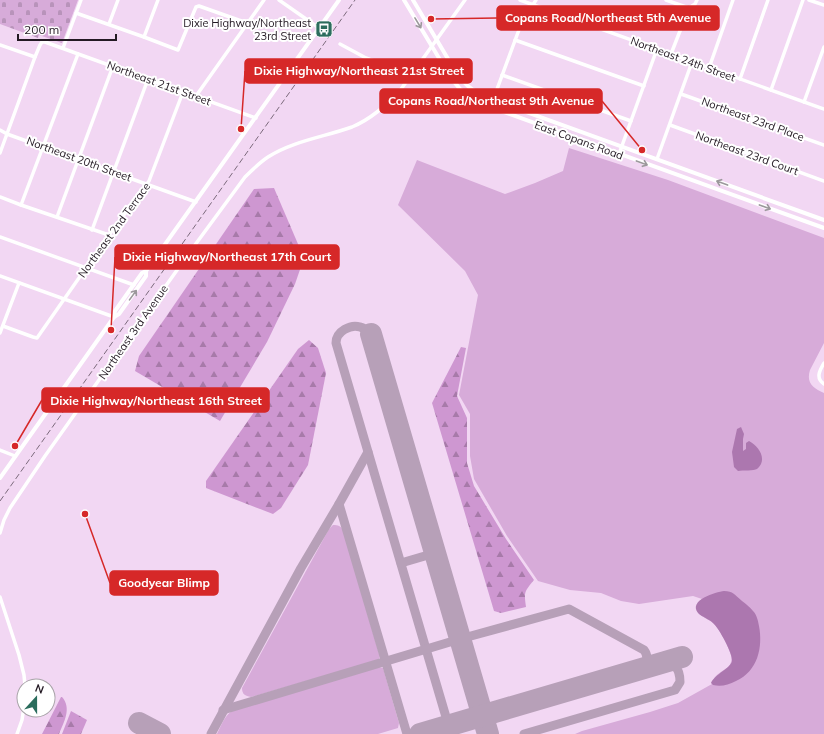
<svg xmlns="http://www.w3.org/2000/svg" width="824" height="734" viewBox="0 0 824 734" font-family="Mulish,sans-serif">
<defs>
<pattern id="forest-firs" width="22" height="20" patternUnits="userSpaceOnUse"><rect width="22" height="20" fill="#ce97d1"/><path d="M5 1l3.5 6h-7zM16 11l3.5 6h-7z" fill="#a77aa9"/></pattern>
<pattern id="cemetery-stones" width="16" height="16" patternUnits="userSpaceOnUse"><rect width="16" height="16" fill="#d7abd9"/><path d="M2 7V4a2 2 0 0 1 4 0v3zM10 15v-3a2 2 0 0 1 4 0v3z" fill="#b893ba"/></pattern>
</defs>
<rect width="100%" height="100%" fill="#f2d7f3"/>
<g fill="#d7abd9">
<path d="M569,148L668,180L824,238V343L810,370C806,383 813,388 824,393V734H575L582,731L650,712L678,703L712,684C715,667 739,672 729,650C727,643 718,627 713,623C709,619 698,616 697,610C696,606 699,602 702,599L693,596L639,604L621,601L601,593L570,590L538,581L507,536L474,479L470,456V414L459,395L478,295L465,271L398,205L417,160L505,194L535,183L563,171Z"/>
<path d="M333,525C338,525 341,526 343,530L380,657L378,660L251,697C245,696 242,694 242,688L329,529Z"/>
<path d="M379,667L383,668L399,723L398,728L378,734H217C221,726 225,714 234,710Z"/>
</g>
<g fill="url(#forest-firs)">
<polygon points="274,188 304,258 295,284 267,342 220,421 135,371 139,356 254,189"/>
<polygon points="309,340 318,348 326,373 308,465 281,508 273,514 206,488 206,481 298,349"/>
<path d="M461,347L466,348L457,396L467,418V463L474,486L506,539L534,580C524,592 524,592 526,607L501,613L494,611L432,403Z"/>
<path d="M61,697H62C72,708 64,722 59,734H42Z"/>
<polygon points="71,711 87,720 81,734 62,734"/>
</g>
<polygon fill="url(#cemetery-stones)" points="0,0 78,0 62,43 39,35 38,38 0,24"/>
<g fill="#ac77af">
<path d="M741,427L744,434L743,439V451L746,449V443L749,441C757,445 765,455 761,464C760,466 759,467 757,469C754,471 743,470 738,471L734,467L732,452L737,429Z"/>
<path d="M724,591C733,591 735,595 742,601C746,604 750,607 753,611C757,615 758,621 759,626C763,647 758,671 736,681C728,685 721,687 713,685L711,683C715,674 731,668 732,661C733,654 719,628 713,623C709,619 702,617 698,613C688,600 716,592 724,591Z"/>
</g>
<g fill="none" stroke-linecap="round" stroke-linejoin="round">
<g stroke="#b7a0b8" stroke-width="9">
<path d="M371,334C368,331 365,328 360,327C351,324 336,331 336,343L451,734"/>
<polyline points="339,504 407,734"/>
<polyline points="401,563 435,553"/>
<path d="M223,710L460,639L569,609L644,650C650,658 646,666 637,670"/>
<polyline points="142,734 150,732 159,734"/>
<polyline points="211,734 301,568 339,504 368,452"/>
<path d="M524,734L675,690L680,682C680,668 674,661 659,663"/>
</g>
<g stroke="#b7a0b8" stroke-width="22">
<polyline points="371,334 488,734"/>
<polyline points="139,723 160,734"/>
<polyline points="420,734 682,657"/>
</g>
<g stroke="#fff" stroke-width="3.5">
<polyline points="279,0 319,28"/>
<polyline points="520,0 824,109"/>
<polyline points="666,0 689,8"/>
<polyline points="809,0 824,5"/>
<polyline points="76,13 144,37 178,50 196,7 199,6 247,23"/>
<polyline points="109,24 118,0"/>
<polyline points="144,37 158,0"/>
<polyline points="515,40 644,86"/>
<polyline points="340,44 366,58 411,75"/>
<polyline points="0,45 35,57"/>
<polyline points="63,48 81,0"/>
<polyline points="671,54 689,8 695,4 697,0"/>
<polyline points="709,68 733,0"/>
<polyline points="502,75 631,121"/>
<polyline points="740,79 768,0"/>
<polyline points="771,90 803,0"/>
<polyline points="681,94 824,145"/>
<polyline points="196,96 264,0"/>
<polyline points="493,100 520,27 525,17 536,0"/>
<polyline points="804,102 824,47"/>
<polyline points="670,125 824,181"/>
<polyline points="0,130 7,134 196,202"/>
<polyline points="0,153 35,57 40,45 42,42 45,42 256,118"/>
<polyline points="619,154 657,49"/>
<polyline points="657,159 692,62"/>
<polyline points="0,197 21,205 109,235"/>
<polyline points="21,205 78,54"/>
<polyline points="57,217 113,66"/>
<polyline points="92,230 148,79"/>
<polyline points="0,237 134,285"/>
<polyline points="0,276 114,317"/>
<polyline points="3,326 33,337 37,338 109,235 149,181 183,92"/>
<polyline points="0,333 19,283"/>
<path d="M824,363C820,370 815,378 824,384"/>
<polyline points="0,450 15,456"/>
<path d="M0,533L4,520L10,508L45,456L192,249L245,177C252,170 259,163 268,157C293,141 324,137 352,127C371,119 385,106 399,92L465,0"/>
<polyline points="0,597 19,655 24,675 25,686"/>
<polyline points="17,734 22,720 24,707"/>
</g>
<g stroke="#fff" stroke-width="4">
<polyline points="404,0 451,78 460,89 469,96 482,104 824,228"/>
<path d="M413,0L457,74C467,86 471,90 485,97L824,220"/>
<polyline points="114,317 115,311 142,273 146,271 339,0"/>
<polyline points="0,478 114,317 119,314 146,276 146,271"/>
</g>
<polyline stroke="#7c6a7c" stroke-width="1" stroke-dasharray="6 3" stroke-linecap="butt" points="0,501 355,0"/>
</g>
<defs><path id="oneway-shaft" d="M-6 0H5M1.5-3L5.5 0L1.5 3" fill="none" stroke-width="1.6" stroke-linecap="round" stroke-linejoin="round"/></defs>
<g stroke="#9c989c">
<use href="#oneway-shaft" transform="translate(418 23) rotate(59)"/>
<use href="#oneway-shaft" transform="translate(642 163) rotate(20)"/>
<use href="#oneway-shaft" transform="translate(722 183) rotate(-160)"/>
<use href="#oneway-shaft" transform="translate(765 207) rotate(20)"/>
<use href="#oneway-shaft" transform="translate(133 295) rotate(-54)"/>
</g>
<defs>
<g id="bus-square" transform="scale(0.9)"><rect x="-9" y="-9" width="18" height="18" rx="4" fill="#2b6d5d" stroke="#fff"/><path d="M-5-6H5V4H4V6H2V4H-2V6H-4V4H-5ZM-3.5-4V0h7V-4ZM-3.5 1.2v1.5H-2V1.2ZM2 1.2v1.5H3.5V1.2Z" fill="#fff"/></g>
</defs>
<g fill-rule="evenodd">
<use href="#bus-square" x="324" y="29"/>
</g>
<g text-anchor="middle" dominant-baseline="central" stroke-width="4" stroke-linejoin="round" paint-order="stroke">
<g font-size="11" fill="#231923" stroke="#fff" text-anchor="end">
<text x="311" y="23">Dixie Highway/Northeast<tspan x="311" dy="13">23rd Street</tspan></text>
</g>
<g font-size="11" fill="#231923" stroke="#fff">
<text transform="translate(683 59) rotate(20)">Northeast 24th Street</text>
<text transform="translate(159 83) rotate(20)">Northeast 21st Street</text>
<text transform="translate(753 119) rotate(20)">Northeast 23rd Place</text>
<text transform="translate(579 140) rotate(20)">East Copans Road</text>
<text transform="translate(747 153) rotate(20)">Northeast 23rd Court</text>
<text transform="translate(79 159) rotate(20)">Northeast 20th Street</text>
<text transform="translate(114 230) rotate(-54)">Northeast 2nd Terrace</text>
<text transform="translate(133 332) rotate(-55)">Northeast 3rd Avenue</text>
</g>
</g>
<path fill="none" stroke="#d62828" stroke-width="1.5" d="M431 19L497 18M241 129L245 71M642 150L602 101M111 330L115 257M15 446L42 400M85 514L110 583"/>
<g fill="#d62828" stroke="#fff" stroke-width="1.5">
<circle cx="431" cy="19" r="4"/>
<circle cx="241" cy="129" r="4"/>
<circle cx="642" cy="150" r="4"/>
<circle cx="111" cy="330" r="4"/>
<circle cx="15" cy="446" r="4"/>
<circle cx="85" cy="514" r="4"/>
</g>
<g fill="#d62828" stroke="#d62828" stroke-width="1.5">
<rect x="497" y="6" width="222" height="24" rx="4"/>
<rect x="245" y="59" width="227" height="24" rx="4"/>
<rect x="380" y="89" width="222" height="24" rx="4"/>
<rect x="115" y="245" width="224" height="24" rx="4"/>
<rect x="42" y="388" width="227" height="24" rx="4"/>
<rect x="110" y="571" width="108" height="24" rx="4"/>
</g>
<g font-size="12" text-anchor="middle" font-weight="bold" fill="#fff">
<text x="608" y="22">Copans Road/Northeast 5th Avenue</text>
<text x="359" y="75">Dixie Highway/Northeast 21st Street</text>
<text x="491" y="105">Copans Road/Northeast 9th Avenue</text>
<text x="227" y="261">Dixie Highway/Northeast 17th Court</text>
<text x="156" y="405">Dixie Highway/Northeast 16th Street</text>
<text x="164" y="587">Goodyear Blimp</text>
</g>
<g transform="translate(36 698) rotate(21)"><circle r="19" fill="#ffffff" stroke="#a7a3a7"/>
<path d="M0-3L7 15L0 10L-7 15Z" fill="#2b6d5d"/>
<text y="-6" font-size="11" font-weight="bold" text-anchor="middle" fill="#231923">N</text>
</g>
<path d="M18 34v6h98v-6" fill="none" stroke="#231923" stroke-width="2"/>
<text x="24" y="34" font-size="12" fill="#231923" stroke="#ffffff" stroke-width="3" paint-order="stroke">200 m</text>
</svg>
